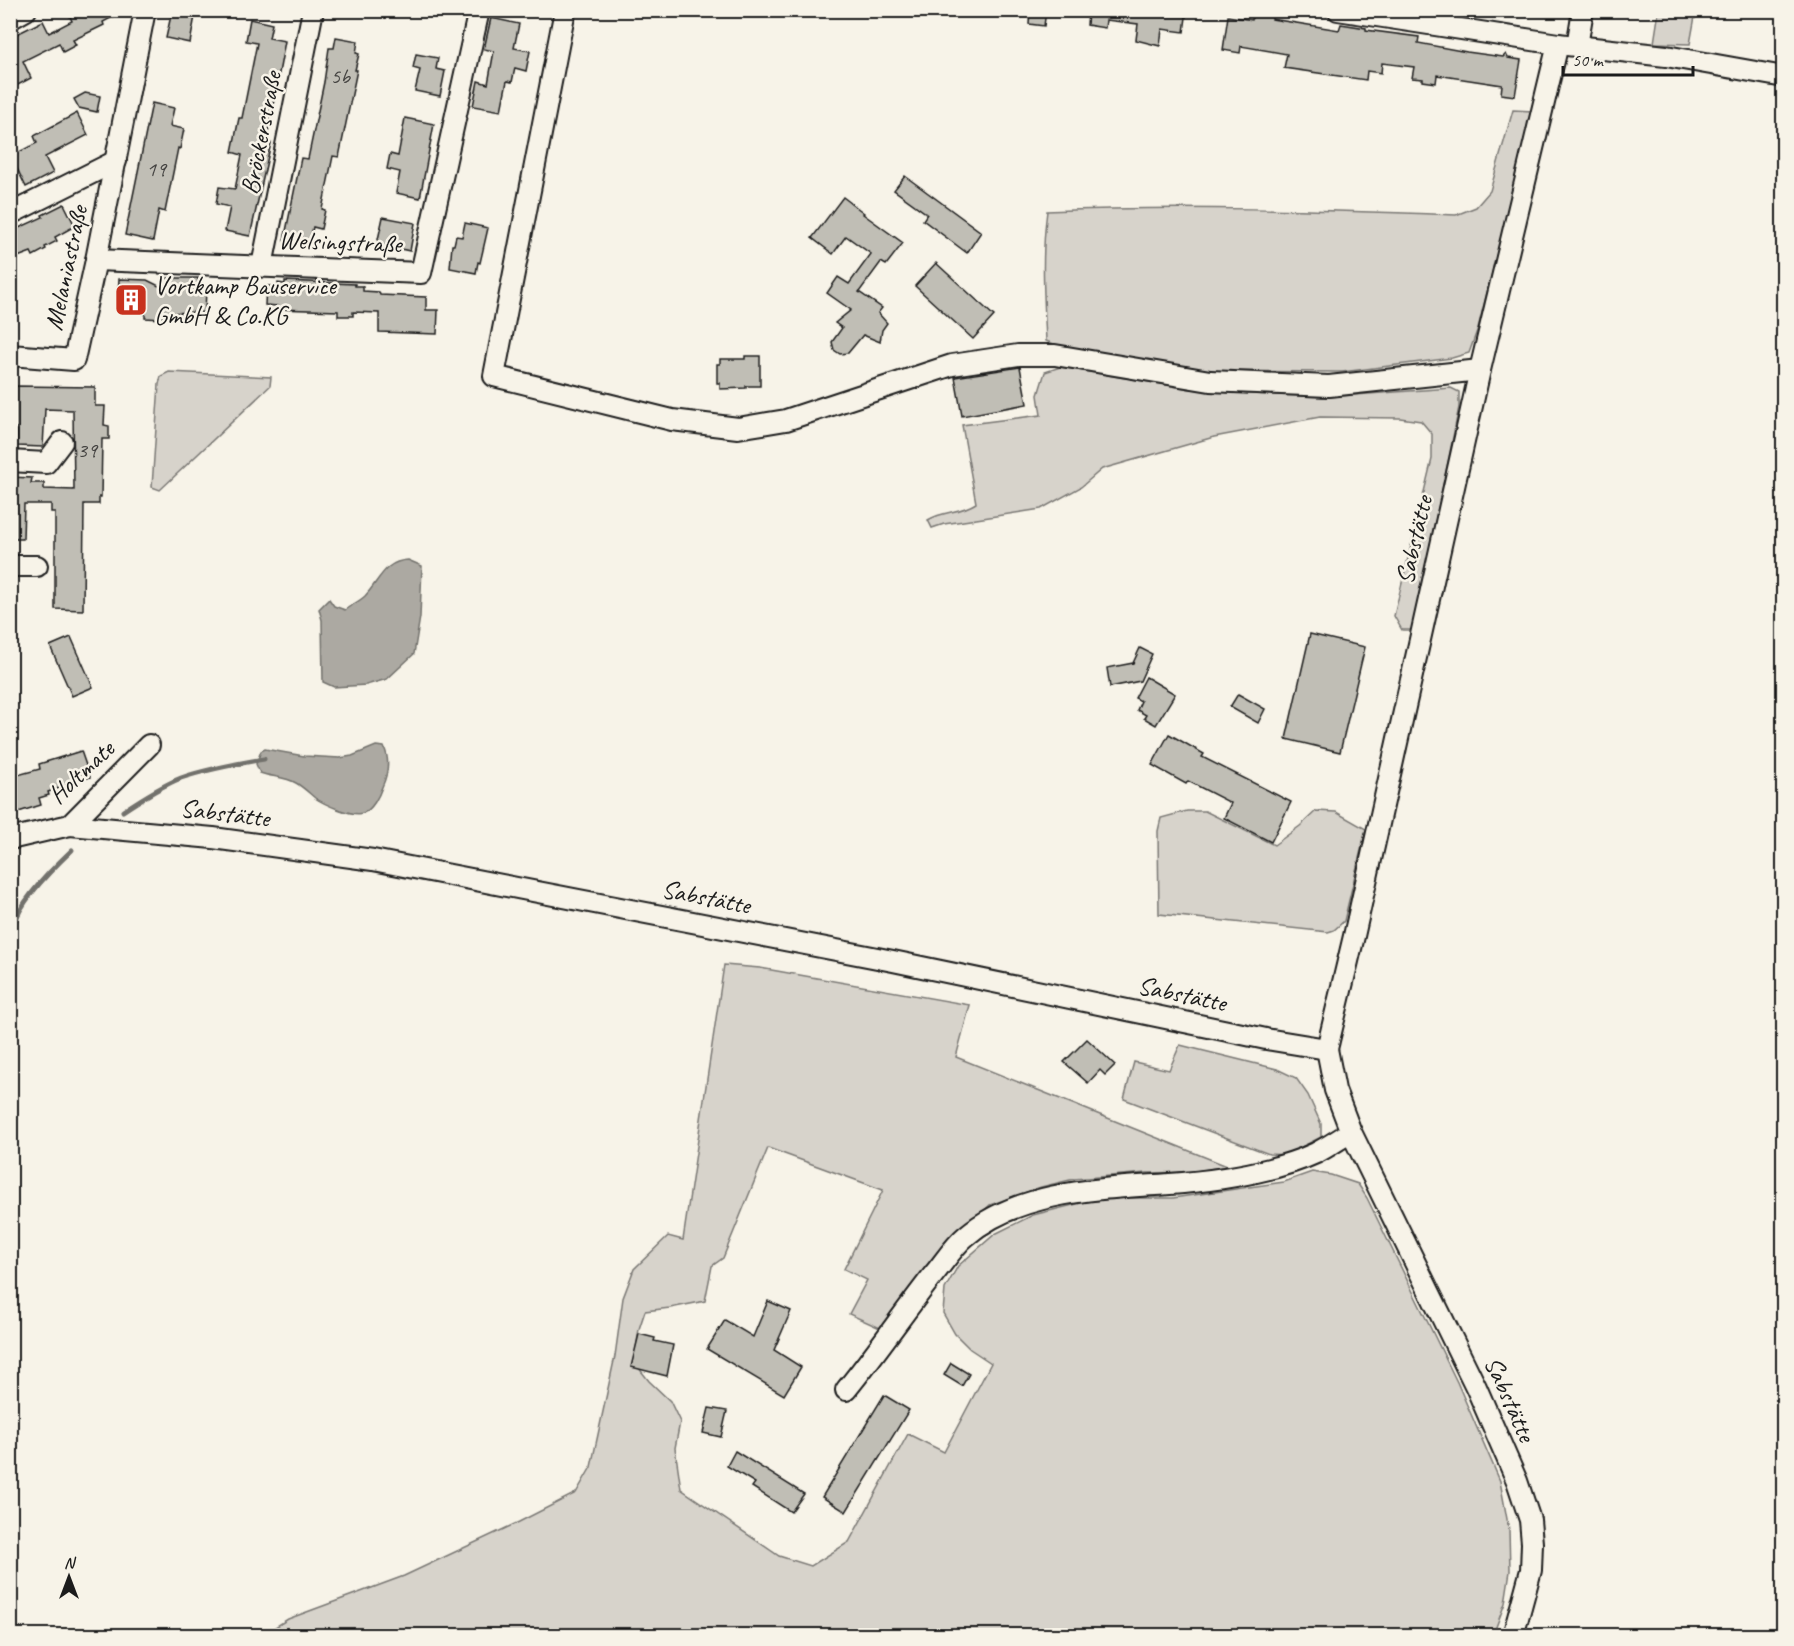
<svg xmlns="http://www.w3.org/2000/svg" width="1794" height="1646" viewBox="0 0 1794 1646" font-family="Caveat,sans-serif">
<rect width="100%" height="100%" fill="#f7f3e8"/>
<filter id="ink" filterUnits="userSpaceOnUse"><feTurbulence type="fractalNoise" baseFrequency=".0167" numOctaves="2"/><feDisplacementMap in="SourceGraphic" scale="12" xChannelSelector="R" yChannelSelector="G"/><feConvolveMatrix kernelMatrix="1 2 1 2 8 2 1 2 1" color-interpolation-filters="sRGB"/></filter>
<g filter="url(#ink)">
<g fill="#d7d3cb" stroke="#7a7874" stroke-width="1.5">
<polygon points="1659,11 1696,11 1690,44 1654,43"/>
<path d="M1513,110L1533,111L1478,328L1469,353L1452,358L1342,372L1197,371L1073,351L1046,341C1044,295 1041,257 1047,211C1183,205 1320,210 1456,215L1476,207L1490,191Z"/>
<path d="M1060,367L1191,389L1250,394L1327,397L1451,388L1459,392V407L1449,457L1412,630H1402L1394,616L1432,459V434L1421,421L1400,418L1320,417L1214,437L1102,469L1081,487L1041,509L944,524L932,528L928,520C945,510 959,514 976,503L962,425L1041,415L1038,395L1045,372Z"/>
<polygon points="169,372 271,377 270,386 160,490 152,487 159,384 161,376"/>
<polygon points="1187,811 1205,811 1274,845 1300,826 1316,811 1336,812 1366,829 1344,921 1334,930 1328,932 1159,914 1158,831 1161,818"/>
<polygon points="724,965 760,968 970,1005 956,1057 1227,1166 1191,1172 1146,1173 1074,1179 1041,1187 990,1205 943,1250 880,1328 849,1314 867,1280 844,1269 883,1190 768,1148 723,1258 712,1266 705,1301 670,1308 645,1311 639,1329 634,1362 649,1381 670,1401 680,1422 675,1448 681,1489 779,1556 811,1566 849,1542 908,1434 944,1452 991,1363 970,1349 955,1334 943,1313 945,1289 958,1266 995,1234 1033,1215 1085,1202 1120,1198 1173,1198 1284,1182 1312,1172 1331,1175 1358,1184 1367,1198 1457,1382 1500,1481 1509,1530 1510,1571 1505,1603 1493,1635 261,1636 288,1619 404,1576 519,1522 576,1493 591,1467 615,1356 623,1298 634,1269 668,1236 683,1240"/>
<polygon points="1180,1045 1277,1069 1296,1078 1308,1095 1321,1124 1321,1137 1286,1155 1269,1154 1124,1099 1134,1062 1169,1070"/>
</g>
<g fill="#aca9a2" stroke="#72716c" stroke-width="1.5">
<path d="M408,560L422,566L420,617L414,654L387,679L366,685L334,687L323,682L322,620L319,609L329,599L334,606L345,610C351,605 360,601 365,596C380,580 384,561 408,560Z"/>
<path d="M376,746L384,747C390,760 388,774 382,787C379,796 372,810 363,813C352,817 324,804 315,798C309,793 303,787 296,783C286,777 271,777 260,773L256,764L261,751L265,749L304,756L340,758L352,756Z"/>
</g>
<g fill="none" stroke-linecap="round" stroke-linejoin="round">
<g stroke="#72716c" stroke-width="5">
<path d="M123,811C141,799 161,786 181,778C207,769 236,764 264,759"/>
<path d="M10,972C11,957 11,940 14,925C20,901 54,867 72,850"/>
</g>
</g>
<g fill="#c0beb5" stroke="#1c1c1c" stroke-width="1.5">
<polygon points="67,10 126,10 103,22 104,25 73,40 76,45 63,52 59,43 23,61 31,78 14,87 10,79 10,35 11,37 43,21 49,33 72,21"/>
<polygon points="1030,10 1046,10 1044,26 1029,24"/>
<polygon points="1088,10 1187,10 1184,32 1162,29 1160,46 1136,40 1138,24 1106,20 1105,28 1087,25"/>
<polygon points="172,11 195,16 190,43 166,38"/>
<polygon points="1253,12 1272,15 1272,19 1339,30 1341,24 1366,28 1366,30 1419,37 1418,43 1467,52 1503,57 1506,54 1508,58 1521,60 1515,96 1501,94 1502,85 1437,75 1436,83 1423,81 1423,79 1412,78 1414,67 1382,63 1381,73 1367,71 1366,80 1284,68 1287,54 1241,46 1240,53 1223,50 1228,16 1252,20"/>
<polygon points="491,18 519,24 514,48 530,51 526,71 515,68 512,82 507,81 501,111 473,106 478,81 488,84 494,51 484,49"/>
<polygon points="250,19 272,24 269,38 285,41 266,142 271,143 250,236 225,231 230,207 216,204 219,187 235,189 242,155 232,152 239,118 242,118 257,43 246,41"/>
<polygon points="336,37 358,41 356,53 359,54 355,70 357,70 339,157 333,156 322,209 325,210 321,229 313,227 309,243 303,247 284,241 301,158 308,159 324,82 329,48 334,48"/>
<polygon points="416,54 438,58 436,69 445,71 440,96 415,91 420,70 413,68"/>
<polygon points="85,93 100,96 97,112 79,108 74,99"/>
<polygon points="152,103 174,108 170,126 184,129 180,149 178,148 165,212 159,210 153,241 125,235"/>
<polygon points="77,113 88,135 45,157 53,173 26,187 11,156 37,143 34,136"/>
<polygon points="405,118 434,124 420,198 396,193 400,172 387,169 390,154 398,156"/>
<polygon points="905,176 981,232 967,253 923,220 927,214 894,190"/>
<polygon points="843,197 864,213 863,214 903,243 886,265 881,262 859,292 882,308 878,313 887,323 882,330 880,342 863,335 848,353 840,354 834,350 832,342 842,328 835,323 851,310 827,293 838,277 849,284 871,254 846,236 833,254 812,238"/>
<polygon points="64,204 75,226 55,237 57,241 45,247 46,249 33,256 31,252 10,260 10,232 43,217 42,215"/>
<polygon points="383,217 415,223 410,251 377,244"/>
<polygon points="465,223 488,228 480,263 478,262 476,273 450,268 452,245 454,245 456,236 462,237"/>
<polygon points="936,263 994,316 973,339 915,286"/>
<polygon points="163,278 198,278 198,289 206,289 205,312 163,313 163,319 145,318 145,313 123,312 117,308 119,279 147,280 163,288"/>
<polygon points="285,281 355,284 355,286 363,286 363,291 379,292 380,295 426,297 426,310 438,310 437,334 379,332 379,313 353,312 353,316 338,316 338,311 277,309 277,306 265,305 266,286 278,286 278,283 285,284"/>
<polygon points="745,356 760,356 760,386 746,386 746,388 720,389 720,383 717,383 717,364 720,364 720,359 745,359"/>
<polygon points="1020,367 1027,404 962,416 955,377"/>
<polygon points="14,386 95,387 95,406 105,406 104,425 109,426 109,439 102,439 101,497 99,497 99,504 84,504 83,610 55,609 55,512 51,512 51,504 24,504 23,539 10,539 10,477 32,478 31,483 44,483 44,489 74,490 73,410 45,409 43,447 17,446 17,428 14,428"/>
<polygon points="1310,634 1365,647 1340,752 1286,739"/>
<polygon points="71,637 93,687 72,696 50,646"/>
<polygon points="1140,648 1152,654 1140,681 1110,687 1107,668 1133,663"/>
<polygon points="1146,677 1175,694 1156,725 1144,718 1146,715 1137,710 1141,701 1135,698"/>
<polygon points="1238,694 1265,709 1258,723 1230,707"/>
<polygon points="1169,734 1204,754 1202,757 1291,802 1271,842 1224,818 1231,803 1188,781 1186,784 1152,765"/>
<polygon points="81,751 90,777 48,792 49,795 39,798 41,805 15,813 10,800 10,777 40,769 39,764"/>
<polygon points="1087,1039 1115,1065 1105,1075 1100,1070 1088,1083 1064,1062"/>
<polygon points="768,1301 791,1311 774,1350 801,1367 784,1395 707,1349 725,1320 753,1337"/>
<polygon points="639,1334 655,1338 654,1341 673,1345 667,1376 631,1367"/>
<polygon points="951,1363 969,1374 962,1386 944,1375"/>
<polygon points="884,1395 909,1410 846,1512 822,1497"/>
<polygon points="709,1408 727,1411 721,1437 703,1433"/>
<polygon points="735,1451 804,1494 791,1512 752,1487 755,1483 727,1466"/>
</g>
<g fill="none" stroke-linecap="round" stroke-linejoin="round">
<g stroke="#1c1c1c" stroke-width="24">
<g id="minor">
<polyline points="565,10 494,376 672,420 738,428 786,420 952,365 1018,355 1055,355 1210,381 1329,386 1480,370"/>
<polyline points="1338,10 1558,44 1666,56 1784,77"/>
<polyline points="10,19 26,10"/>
<polyline points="1577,46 1583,10"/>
<polyline points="10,214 116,161"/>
<polyline points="96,260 421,273 479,10"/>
<polyline points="262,266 313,10"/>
<polyline points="10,355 74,360 96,260 145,10"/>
<polyline points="10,461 46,463 62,442"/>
<polyline points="10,566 37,566"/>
<polyline points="70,825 213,838 373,860 893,961 1266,1039 1327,1049"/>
<polyline points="10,839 70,825 149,745"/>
<path d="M846,1390C877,1352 904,1312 934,1274C944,1262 954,1246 966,1236C1023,1187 1113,1189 1183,1183C1225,1179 1277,1171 1316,1153C1328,1147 1339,1139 1351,1132"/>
<polyline points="1513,1636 1531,1570 1532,1543 1530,1520 1517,1481 1476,1387 1351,1132 1335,1090 1327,1049 1354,936 1480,370 1558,44"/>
</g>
</g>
<use href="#minor" stroke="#f7f3e8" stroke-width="20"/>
</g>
</g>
<defs>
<g id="building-square" transform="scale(1.725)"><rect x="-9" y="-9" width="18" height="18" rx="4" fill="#c8321e" stroke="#f7f3e8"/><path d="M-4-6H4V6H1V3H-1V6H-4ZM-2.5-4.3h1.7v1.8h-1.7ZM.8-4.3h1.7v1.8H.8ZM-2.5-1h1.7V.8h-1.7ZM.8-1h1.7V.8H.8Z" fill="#fff"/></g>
</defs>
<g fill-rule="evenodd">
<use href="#building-square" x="131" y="300"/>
</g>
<g text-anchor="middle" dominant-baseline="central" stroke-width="5" stroke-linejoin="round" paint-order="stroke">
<g font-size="22" fill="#454442">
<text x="340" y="76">5b</text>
<text x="156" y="169">19</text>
<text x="87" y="450">39</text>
</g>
<g font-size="26" fill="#1c1c1c" stroke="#f7f3e8">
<text transform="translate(261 133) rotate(-79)">Bröckerstraße</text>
<text transform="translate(340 242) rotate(2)">Welsingstraße</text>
<text transform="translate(66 268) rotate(-78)">Melaniastraße</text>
<text transform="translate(1414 540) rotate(-77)">Sabstätte</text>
<text transform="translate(81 772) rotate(-43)">Holtmate</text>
<text transform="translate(225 813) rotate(7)">Sabstätte</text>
<text transform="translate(706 897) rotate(11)">Sabstätte</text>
<text transform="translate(1182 994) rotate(12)">Sabstätte</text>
<text transform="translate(1510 1399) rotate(66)">Sabstätte</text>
</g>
<g font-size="26" fill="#1c1c1c" stroke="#f7f3e8" text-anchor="start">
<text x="154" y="285">Vortkamp Bauservice<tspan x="154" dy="30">GmbH &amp; Co.KG</tspan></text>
</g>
</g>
<rect width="1794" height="1646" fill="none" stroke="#f7f3e8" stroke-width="36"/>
<rect x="18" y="18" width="1758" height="1610" fill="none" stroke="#1c1c1c" stroke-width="2" filter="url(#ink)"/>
<g transform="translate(69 1577)" stroke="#f7f3e8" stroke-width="4.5" paint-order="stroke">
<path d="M0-4.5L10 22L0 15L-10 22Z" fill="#1c1c1c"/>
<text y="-9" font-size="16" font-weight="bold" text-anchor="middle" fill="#1c1c1c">N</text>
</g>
<path d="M1563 66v9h130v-9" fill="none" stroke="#1c1c1c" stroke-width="3"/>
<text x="1572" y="66" font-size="18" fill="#1c1c1c" stroke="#f7f3e8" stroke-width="4.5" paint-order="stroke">50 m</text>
</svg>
